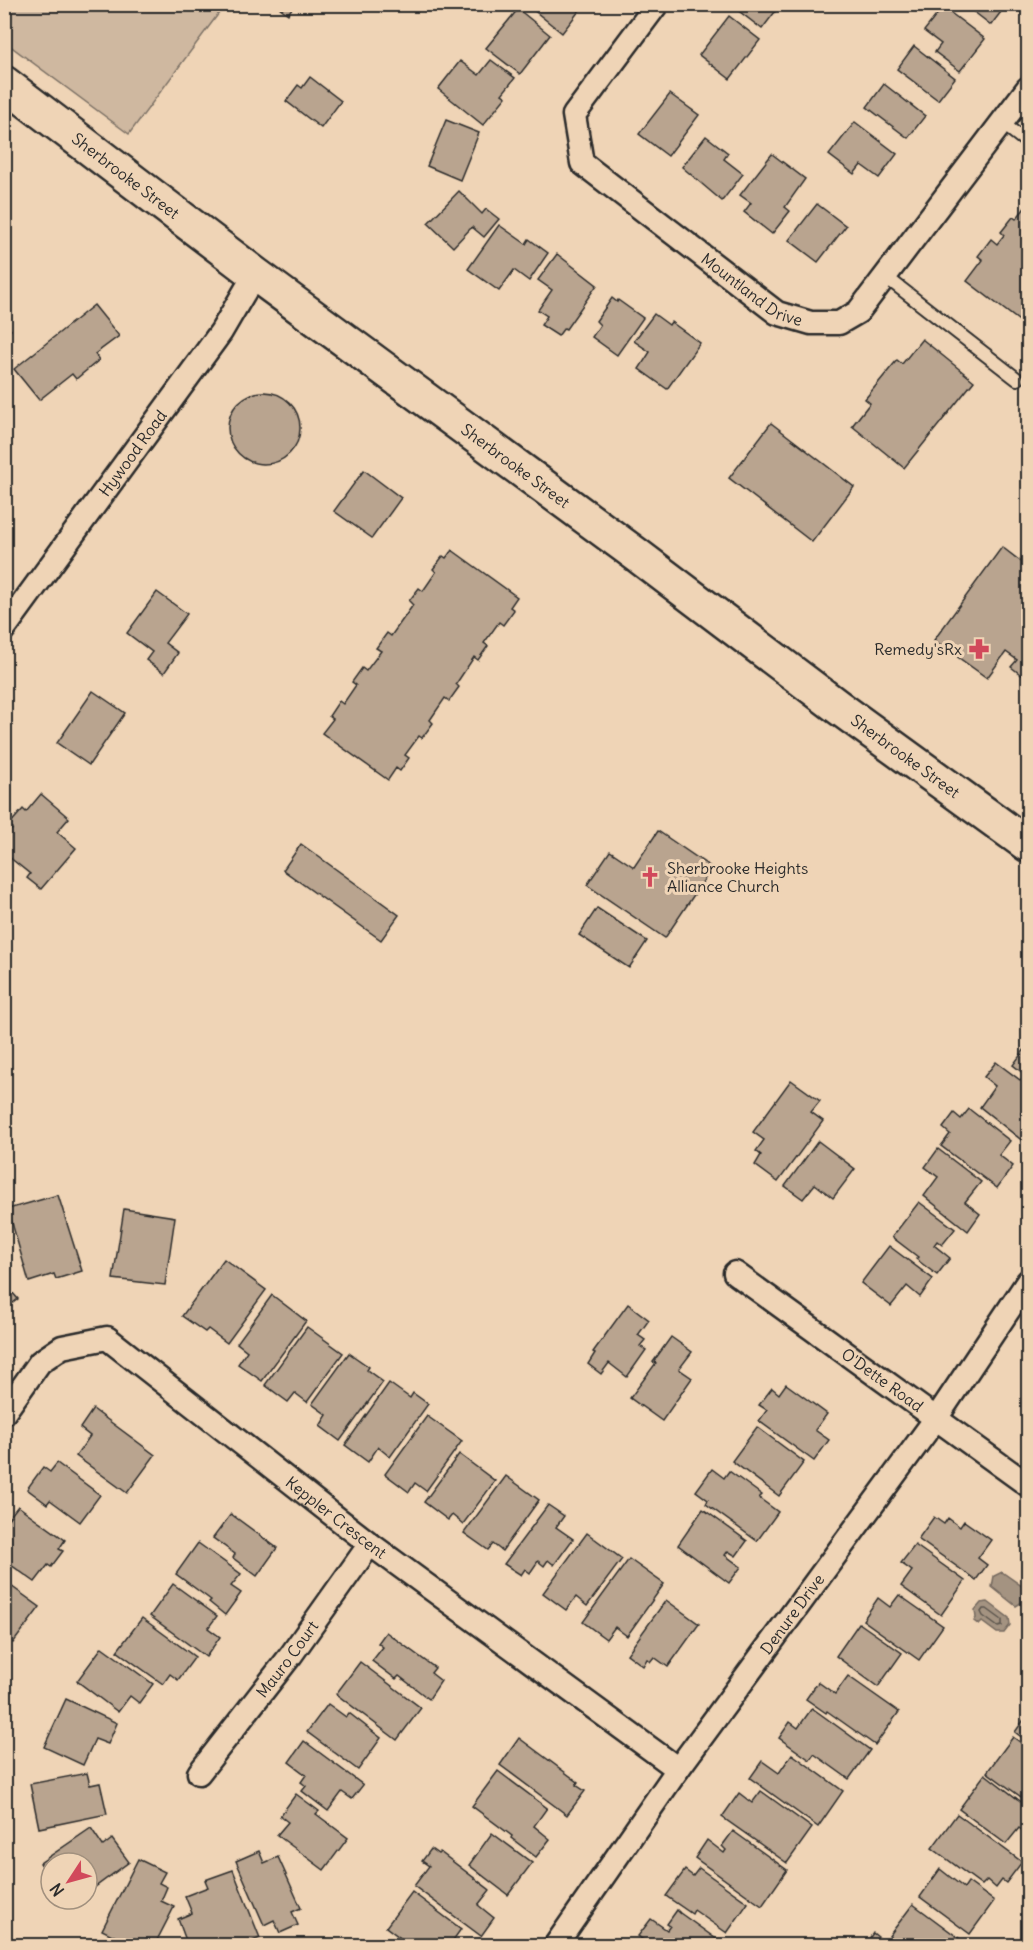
<svg xmlns="http://www.w3.org/2000/svg" width="1033" height="1950" viewBox="0 0 1033 1950" font-family="Delius,sans-serif">
<rect width="100%" height="100%" fill="#efd4b6"/>
<filter id="ink" filterUnits="userSpaceOnUse"><feTurbulence type="fractalNoise" baseFrequency=".0167" numOctaves="2"/><feDisplacementMap in="SourceGraphic" scale="12" xChannelSelector="R" yChannelSelector="G"/><feConvolveMatrix kernelMatrix="1 2 1 2 8 2 1 2 1" color-interpolation-filters="sRGB"/></filter>
<g filter="url(#ink)">
<polygon fill="#cfb8a0" stroke="#7d7266" stroke-width="1.5" points="5,4 225,4 225,5 129,134 5,42"/>
<g fill="#a49381" stroke="#74695f" stroke-width="1.5">
<polygon points="1002,1572 1026,1589 1027,1599 1016,1606 992,1587 994,1576"/>
<polygon points="988,1602 1009,1618 1010,1625 1004,1633 997,1633 982,1622 979,1625 974,1621 976,1618 975,1610 981,1603"/>
</g>
<g fill="none" stroke-linecap="round" stroke-linejoin="round">
<polygon stroke="#5b554d" stroke-width="1.5" points="983,1609 987,1609 1002,1620 1002,1626 998,1627 983,1616 981,1612"/>
</g>
<g fill="#b9a48f" stroke="#2b2b2b" stroke-width="1.5">
<polygon points="275,4 295,4 288,14"/>
<polygon points="526,4 582,4 583,6 562,33"/>
<polygon points="738,4 781,4 762,29 735,8"/>
<polygon points="964,4 1007,4 991,25"/>
<polygon points="943,7 985,39 960,71 935,52 941,44 924,31"/>
<polygon points="518,9 550,35 520,74 486,48"/>
<polygon points="729,16 760,40 730,79 699,55"/>
<polygon points="914,46 955,78 938,100 897,69"/>
<polygon points="491,60 515,78 502,94 506,97 483,125 438,89 460,61 479,75"/>
<polygon points="310,77 341,101 321,128 286,101 298,85 302,88"/>
<polygon points="884,84 925,116 908,138 867,107"/>
<polygon points="670,94 699,115 668,156 639,134"/>
<polygon points="446,120 479,133 460,180 427,166"/>
<polygon points="855,122 897,154 879,178 861,165 854,174 829,155"/>
<polygon points="706,136 728,153 724,159 743,174 722,201 682,167"/>
<polygon points="772,154 805,179 785,207 790,211 772,234 744,212 751,203 740,195"/>
<polygon points="459,191 482,214 486,209 499,219 484,237 472,227 453,247 428,223"/>
<polygon points="817,204 846,226 818,262 789,240"/>
<polygon points="1028,204 1028,315 1022,323 967,281 983,260 978,256 991,239 997,244 1004,235 1001,232 1013,217 1016,219"/>
<polygon points="499,225 526,244 529,239 548,253 529,281 514,270 499,291 468,269"/>
<polygon points="557,254 597,285 566,329 564,328 558,336 541,325 547,316 538,310 552,290 538,280"/>
<polygon points="612,298 617,302 618,300 643,318 617,355 592,337 600,325 596,321"/>
<polygon points="94,305 119,336 95,354 99,360 76,379 72,374 39,400 14,369"/>
<polygon points="654,314 669,325 671,322 700,343 667,389 639,369 650,352 634,341"/>
<polygon points="4,325 11,330 4,338"/>
<polygon points="922,339 974,381 904,468 852,426 870,403 865,399 897,360 902,364"/>
<circle cx="264" cy="428" r="36"/>
<polygon points="771,423 854,487 812,542 729,478"/>
<polygon points="364,470 401,498 372,538 334,511"/>
<polygon points="1002,547 1028,567 1028,680 1011,667 1017,660 1006,652 987,678 934,640"/>
<polygon points="452,550 517,597 510,607 514,610 503,625 499,622 484,643 488,646 478,660 474,657 456,684 459,687 449,701 445,698 430,720 433,723 422,738 419,736 405,755 409,758 400,771 396,768 388,780 322,733 333,719 329,716 339,701 343,704 356,685 352,682 362,668 366,671 381,651 376,648 387,633 391,636 413,605 409,601 419,588 423,591 436,572 433,569 443,556 446,558"/>
<polygon points="157,592 187,614 165,643 178,653 164,673 146,660 152,652 127,633"/>
<polygon points="93,691 125,713 89,765 57,743"/>
<polygon points="41,794 69,818 57,832 76,848 41,889 27,878 30,874 4,853 4,838 13,828 9,825 23,809 26,812"/>
<polygon points="658,831 712,868 665,938 587,885 610,851 634,867"/>
<polygon points="301,844 399,915 381,940 283,870"/>
<polygon points="597,908 647,941 629,968 579,935"/>
<polygon points="1028,1045 1028,1077 1013,1065"/>
<polygon points="996,1062 1028,1086 1028,1105 1021,1114 1028,1120 1028,1135 1024,1142 980,1107 995,1086 984,1077"/>
<polygon points="791,1080 820,1101 811,1112 823,1121 778,1182 755,1165 761,1155 756,1151 764,1140 753,1132"/>
<polygon points="969,1109 1010,1141 999,1155 1013,1166 997,1188 941,1146 950,1134 943,1128 954,1113 961,1119"/>
<polygon points="818,1141 855,1169 833,1198 815,1184 803,1199 785,1186"/>
<polygon points="938,1149 981,1182 965,1202 980,1214 968,1231 924,1196 938,1177 925,1167"/>
<polygon points="58,1195 82,1271 56,1279 54,1274 29,1282 8,1209"/>
<polygon points="919,1202 955,1229 942,1245 937,1241 934,1245 950,1258 937,1275 916,1259 918,1257 892,1237"/>
<polygon points="124,1209 175,1217 165,1285 113,1279"/>
<polygon points="889,1246 933,1279 920,1297 907,1286 891,1306 861,1283"/>
<polygon points="224,1259 266,1290 227,1343 208,1329 205,1332 182,1316"/>
<polygon points="4,1283 18,1299 4,1310"/>
<polygon points="272,1295 306,1321 262,1381 238,1364 247,1351 237,1343"/>
<polygon points="628,1304 649,1320 638,1335 645,1340 640,1346 646,1350 627,1377 609,1363 601,1374 588,1364 595,1353 593,1352"/>
<polygon points="307,1327 343,1353 307,1402 295,1393 288,1402 265,1385"/>
<polygon points="671,1337 692,1352 679,1369 692,1378 662,1421 630,1398 656,1363 653,1362"/>
<polygon points="349,1353 369,1367 367,1370 383,1382 340,1441 320,1426 327,1415 312,1404"/>
<polygon points="389,1383 410,1398 413,1393 428,1404 390,1457 378,1447 368,1462 345,1445"/>
<polygon points="786,1384 827,1414 815,1430 829,1440 814,1461 759,1421 767,1410 759,1405 772,1388 779,1394"/>
<polygon points="93,1409 155,1455 127,1493 76,1456 90,1436 80,1428"/>
<polygon points="427,1416 462,1441 426,1491 415,1483 409,1492 385,1474"/>
<polygon points="757,1427 804,1462 779,1496 732,1461"/>
<polygon points="459,1454 495,1481 463,1524 452,1515 448,1520 424,1502"/>
<polygon points="57,1463 100,1495 80,1522 50,1500 47,1504 27,1489 43,1467 50,1472"/>
<polygon points="712,1469 724,1478 729,1471 762,1495 759,1498 778,1512 757,1541 706,1504 708,1500 696,1491"/>
<polygon points="506,1476 539,1500 502,1551 493,1544 488,1550 464,1533"/>
<polygon points="548,1505 564,1516 556,1527 573,1539 554,1565 548,1560 544,1566 538,1561 530,1573 525,1569 521,1575 504,1564"/>
<polygon points="18,1506 65,1540 59,1549 63,1551 51,1567 48,1565 35,1582 4,1560 4,1524"/>
<polygon points="703,1509 747,1541 736,1556 728,1551 725,1555 741,1567 729,1583 678,1545"/>
<polygon points="231,1514 277,1548 257,1576 233,1558 235,1554 213,1538"/>
<polygon points="934,1517 944,1524 948,1518 960,1527 964,1521 991,1540 978,1558 987,1565 976,1580 918,1539"/>
<polygon points="587,1533 622,1559 587,1606 576,1597 566,1610 543,1593"/>
<polygon points="198,1543 241,1574 231,1586 241,1593 225,1615 209,1602 211,1600 176,1574"/>
<polygon points="915,1545 965,1581 941,1615 901,1586 912,1571 901,1563"/>
<polygon points="629,1559 664,1584 627,1636 615,1627 606,1639 583,1622"/>
<polygon points="4,1581 40,1607 13,1643 4,1637"/>
<polygon points="173,1584 217,1616 208,1628 220,1637 206,1657 150,1616"/>
<polygon points="899,1595 943,1626 919,1660 863,1620 878,1598 890,1607"/>
<polygon points="666,1600 699,1624 668,1667 654,1657 650,1662 647,1659 643,1666 627,1654"/>
<polygon points="142,1618 195,1657 178,1680 170,1674 163,1684 117,1651"/>
<polygon points="859,1623 902,1653 878,1687 836,1656"/>
<polygon points="386,1632 435,1668 431,1673 441,1681 429,1699 399,1676 396,1679 372,1661 383,1647 378,1643"/>
<polygon points="102,1647 153,1684 139,1703 130,1696 118,1712 77,1681"/>
<polygon points="360,1662 421,1708 397,1740 336,1694"/>
<polygon points="848,1676 899,1712 875,1745 827,1711 826,1713 806,1699 818,1682 835,1694"/>
<polygon points="66,1699 117,1723 108,1744 95,1739 83,1765 44,1747"/>
<polygon points="328,1704 346,1717 349,1713 381,1738 358,1770 307,1732"/>
<polygon points="812,1708 870,1750 849,1779 814,1754 810,1760 779,1738 790,1722 798,1728"/>
<polygon points="1028,1714 1028,1742 1015,1732"/>
<polygon points="1013,1737 1028,1748 1028,1802 987,1772"/>
<polygon points="519,1738 578,1782 576,1785 585,1791 567,1815 500,1765"/>
<polygon points="304,1741 363,1785 352,1799 342,1792 328,1811 302,1791 306,1786 301,1782 306,1775 289,1762"/>
<polygon points="792,1754 843,1791 818,1827 750,1778 762,1761 779,1773"/>
<polygon points="498,1771 547,1808 534,1826 550,1839 536,1857 511,1838 512,1836 472,1806"/>
<polygon points="87,1773 90,1785 100,1783 107,1814 39,1828 30,1784"/>
<polygon points="985,1774 1028,1807 1028,1835 1019,1828 1006,1844 959,1809"/>
<polygon points="761,1791 812,1828 787,1863 722,1817 739,1793 752,1803"/>
<polygon points="296,1794 319,1811 316,1814 348,1838 324,1870 277,1835 288,1822 280,1816"/>
<polygon points="957,1814 1022,1862 1006,1883 1002,1880 996,1888 987,1880 982,1885 932,1848"/>
<polygon points="91,1828 103,1846 112,1839 129,1862 87,1893 87,1863 51,1863 51,1878 40,1863"/>
<polygon points="733,1831 787,1870 762,1906 695,1858 707,1840 724,1853 726,1850 722,1846"/>
<polygon points="492,1833 532,1863 508,1895 469,1865"/>
<polygon points="431,1849 438,1854 440,1852 490,1890 478,1905 494,1918 481,1936 414,1886 429,1866 422,1861"/>
<polygon points="259,1851 264,1863 278,1857 301,1908 292,1912 298,1925 280,1933 274,1920 264,1925 236,1861"/>
<polygon points="138,1859 165,1872 159,1883 167,1887 161,1901 174,1907 154,1946 134,1946 102,1930"/>
<polygon points="699,1868 748,1903 727,1933 694,1910 692,1914 666,1896 685,1870 693,1876"/>
<polygon points="940,1869 964,1888 968,1882 994,1901 970,1934 920,1897"/>
<polygon points="233,1870 260,1938 240,1946 231,1946 229,1941 218,1946 188,1946 178,1919 192,1913 185,1896 208,1887 205,1880"/>
<polygon points="412,1892 461,1929 449,1946 411,1946 386,1927"/>
<polygon points="65,1899 78,1899 69,1905"/>
<polygon points="913,1904 960,1939 956,1946 901,1946 889,1936"/>
<polygon points="677,1910 680,1913 726,1946 651,1946 638,1936 651,1919 667,1930 670,1926 667,1924"/>
<polygon points="873,1933 889,1946 864,1946"/>
</g>
<g fill="none" stroke-linecap="round" stroke-linejoin="round">
<g stroke="#2b2b2b" stroke-width="16">
<g id="service">
<polyline points="1002,123 1028,143"/>
<polyline points="886,277 1017,379"/>
</g>
</g>
<g stroke="#2b2b2b" stroke-width="27">
<g id="minor">
<path id="s1" d="M657,4L574,115L582,163L777,313L811,323H839L858,312L1028,88"/>
<path id="s2" d="M4,629L221,332L255,274"/>
<path id="s3" d="M735,1273L1028,1485"/>
<path id="s4" d="M4,1413L40,1362L62,1347L107,1338L370,1544L678,1769"/>
<path id="s5" d="M199,1773L291,1655L370,1544"/>
<path id="s6" d="M555,1946L678,1769L937,1417L1028,1281"/>
</g>
</g>
<g stroke="#2b2b2b" stroke-width="38">
<g id="secondary">
<path id="s7" d="M4,83L255,274L637,555L838,707L1028,845"/>
</g>
</g>
<use href="#service" stroke="#efd4b6" stroke-width="12"/>
<use href="#minor" stroke="#efd4b6" stroke-width="22"/>
<use href="#secondary" stroke="#efd4b6" stroke-width="33"/>
</g>
</g>
<defs>
<g id="pharmacy-bare" transform="scale(1.62)"><path d="M-2-6h4v4h4v4h-4v4h-4v-4h-4v-4h4Z" fill="#d1495b" stroke="#efd4b6" stroke-width="2.5" paint-order="stroke"/></g>
<g id="church-bare" transform="scale(1.62)"><path d="M-1.2-6h2.4v3.5h3.3v2.4h-3.3V6h-2.4V-.1h-3.3v-2.4h3.3Z" fill="#d1495b" stroke="#efd4b6" stroke-width="2.5" paint-order="stroke"/></g>
</defs>
<g fill-rule="evenodd">
<use href="#pharmacy-bare" x="979" y="649"/>
<use href="#church-bare" x="650" y="877"/>
</g>
<g text-anchor="middle" dominant-baseline="central" stroke-width="6" stroke-linejoin="round" paint-order="stroke">
<g font-size="16" fill="#2b2b2b" stroke="#efd4b6">
<text stroke="none"><textPath href="#s7" startOffset="153">Sherbrooke Street</textPath></text>
<text stroke="none"><textPath href="#s1" startOffset="400">Mountland Drive</textPath></text>
<text stroke="none"><textPath href="#s2" startOffset="218">Hywood Road</textPath></text>
<text stroke="none"><textPath href="#s7" startOffset="639">Sherbrooke Street</textPath></text>
<text stroke="none"><textPath href="#s7" startOffset="1125">Sherbrooke Street</textPath></text>
<text stroke="none"><textPath href="#s3" startOffset="182">O'Dette Road</textPath></text>
<text stroke="none"><textPath href="#s4" startOffset="426">Keppler Crescent</textPath></text>
<text stroke="none"><textPath href="#s6" startOffset="408">Denure Drive</textPath></text>
<text stroke="none"><textPath href="#s5" startOffset="144">Mauro Court</textPath></text>
</g>
<g font-size="16" fill="#2b2b2b" stroke="#efd4b6" text-anchor="end">
<text x="962" y="649">Remedy'sRx</text>
<text x="667" y="868" text-anchor="start">Sherbrooke Heights<tspan x="667" dy="18">Alliance Church</tspan></text>
</g>
</g>
<rect width="1033" height="1950" fill="none" stroke="#efd4b6" stroke-width="24"/>
<rect x="12" y="12" width="1009" height="1926" fill="none" stroke="#2b2b2b" stroke-width="2" filter="url(#ink)"/>
<g transform="translate(69 1881) rotate(234)"><circle r="28" fill="#efd4b6" stroke="#a1907e" stroke-width="1.5"/>
<path d="M0-4.5L10 22L0 15L-10 22Z" fill="#d1495b"/>
<text y="-9" font-size="16" font-weight="bold" text-anchor="middle" fill="#2b2b2b">N</text>
</g>
</svg>
